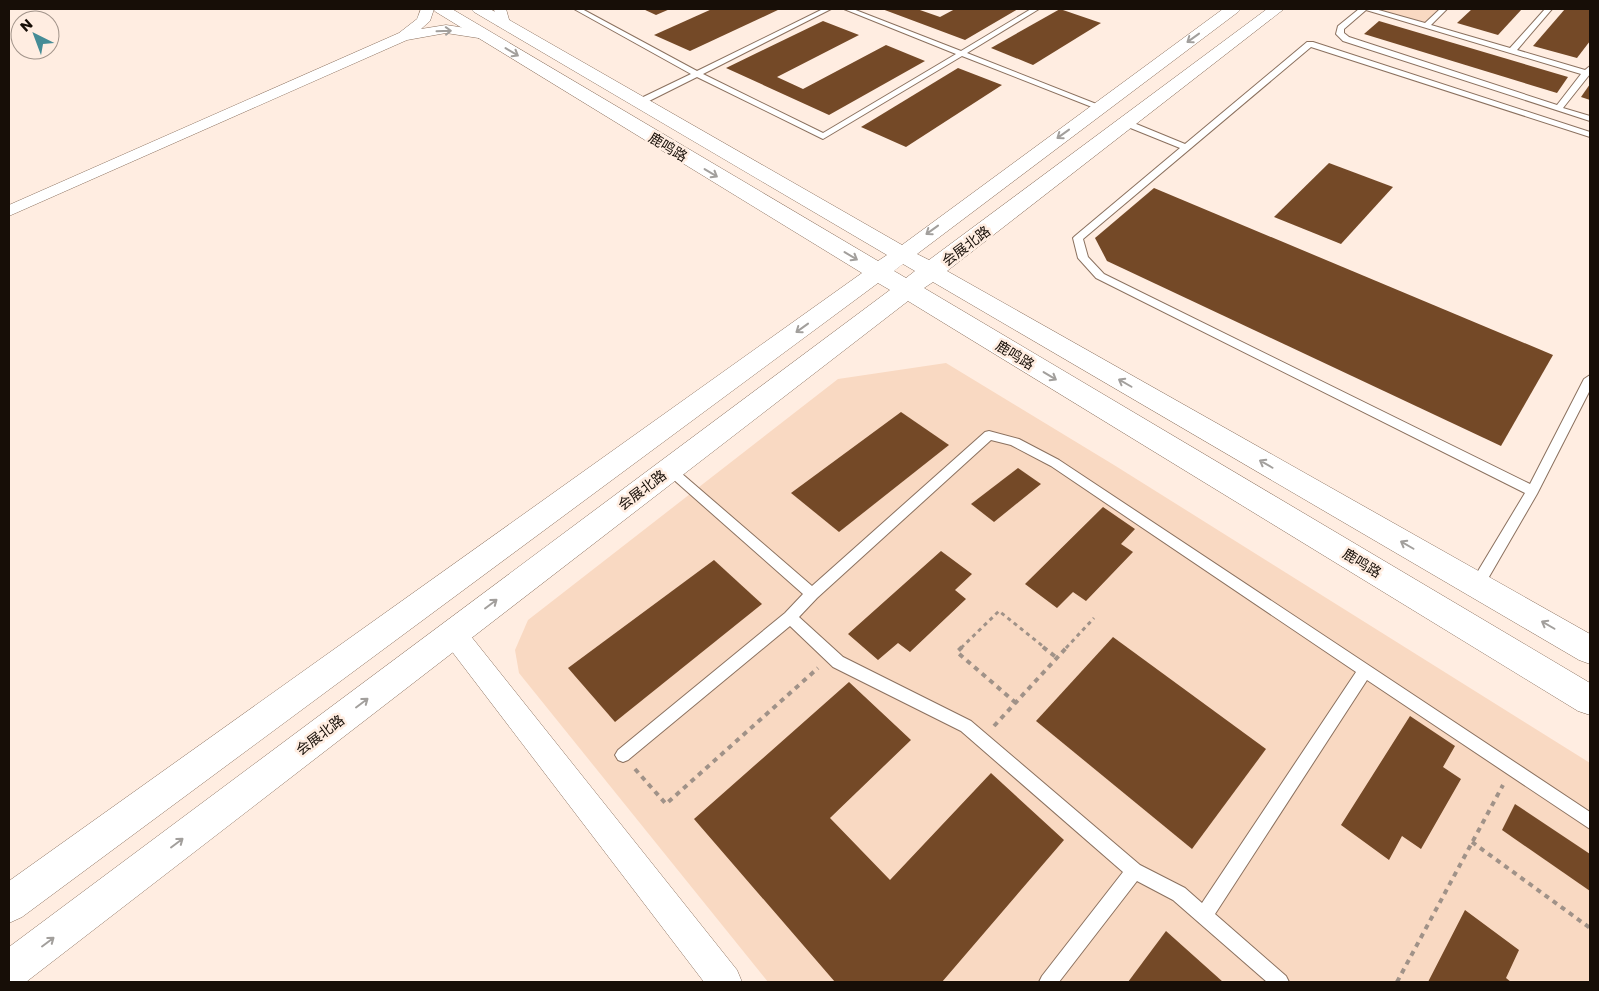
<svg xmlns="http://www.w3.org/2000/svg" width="1599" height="991" viewBox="0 0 1599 991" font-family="Poppins,'Noto Sans SC',sans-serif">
<rect width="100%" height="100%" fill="#ffede1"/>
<g fill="#f9d9c2">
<polygon points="1368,9 1444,9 1426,26"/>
<polygon points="946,363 1114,465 1590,763 1590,982 768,982 519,673 515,650 528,620 838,379"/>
</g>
<g fill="#744927">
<polygon points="643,9 670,9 656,15"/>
<polygon points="712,9 780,9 690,51 654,35"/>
<polygon points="882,9 917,9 940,17 955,9 1018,9 965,40"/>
<polygon points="1060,9 1101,23 1033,65 991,48"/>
<polygon points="1472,9 1522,9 1498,35 1457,23"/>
<polygon points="1565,9 1590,9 1590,41 1577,58 1533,46"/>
<polygon points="823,21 859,35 777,77 803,89 886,45 925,61 829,115 726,68"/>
<polygon points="1379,21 1568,77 1557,93 1364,34"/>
<polygon points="958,68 1002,85 906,147 861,127"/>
<polygon points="1590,84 1590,100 1581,97"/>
<polygon points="1329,163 1393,187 1341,244 1274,217"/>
<polygon points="1154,188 1553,355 1501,446 1107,261 1095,238"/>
<polygon points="901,412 949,445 839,532 791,493"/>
<polygon points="1018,468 1041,484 994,522 971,504"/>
<polygon points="1103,507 1135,529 1121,544 1133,552 1086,601 1073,592 1057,608 1025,584"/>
<polygon points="941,551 972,574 955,590 966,599 910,652 898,643 878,660 848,634"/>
<polygon points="714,560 762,604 615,722 568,668"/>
<polygon points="1113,637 1266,749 1192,849 1036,721"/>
<polygon points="849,682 911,740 830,818 890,880 991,773 1064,840 942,982 835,982 694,819"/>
<polygon points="1410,716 1455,746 1443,767 1461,779 1421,849 1402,836 1389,860 1341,825"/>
<polygon points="1515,804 1590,854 1590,891 1502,830"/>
<polygon points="1465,910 1519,950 1506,978 1511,982 1428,982"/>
<polygon points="1166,931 1223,982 1128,982"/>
</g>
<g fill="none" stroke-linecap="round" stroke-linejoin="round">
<g stroke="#8b715f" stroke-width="2">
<g id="lane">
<polygon points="574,9 582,9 697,71 823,9 831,9 703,74 823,133 956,54 844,9 853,9 961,51 1031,9 1039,9 967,53 1104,107 1097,109 962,56 823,139 697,77 643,104 637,104 637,100 691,74"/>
<path d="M1359,9H1375L1425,23L1440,9H1447L1431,25L1510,48L1545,9H1552L1517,50L1585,70L1590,66V74L1563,108L1590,116V121L1343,41L1336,34L1338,26ZM1366,10L1581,74L1557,105L1349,37L1344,33V29Z"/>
<polygon points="1307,42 1313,42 1590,132 1590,137 1311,47 1083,239 1088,257 1104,274 1530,484 1584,379 1590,375 1590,390 1537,494 1482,589 1477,591 1472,589 1470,585 1472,581 1525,493 1096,278 1078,258 1073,238 1075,236 1180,148 1123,125 1123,121 1129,121 1185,144"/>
<path d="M989,431L1019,439L1059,460L1590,812V829L1367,680L1215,914L1286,976L1289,982H1267L1173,900L1137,881L1059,982H1039L1042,976L1123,872L961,731L833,667L790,626L628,760L623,762L618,760L615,755L618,750L785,613L803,594L665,472L663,469L665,466H673L812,586L985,432ZM991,440L1011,445L1051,466L1356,672L1202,903L1185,888L1140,865L971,721L843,657L799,617L817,598Z"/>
</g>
</g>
<g stroke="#8b715f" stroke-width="1">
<g id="street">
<polygon points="421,9 434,9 430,21 421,29 446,25 485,31 492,35 485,39 446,33 407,40 9,216 9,205 399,33 417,19"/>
<polygon points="494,9 506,9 510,23 508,26 498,26"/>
<polygon points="453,621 462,625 737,970 742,982 704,982 444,641 440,633 444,625"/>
</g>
</g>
<g stroke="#8b715f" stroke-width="1">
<path id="secondary" d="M433,9H452L878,261L887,255L474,12L471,9H490L902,245L1223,9H1241L1238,12L917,254L929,260L1267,9H1284L947,271L1590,634V664L1579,660L933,282L924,288L1590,683V715L1578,711L908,301L26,982H9V947L890,290L878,283L22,917L9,923V881L862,273L436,12ZM903,264L915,271L906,278L894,271Z"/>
</g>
<g stroke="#a09288" stroke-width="3" stroke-dasharray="4 4" stroke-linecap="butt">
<polyline points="961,648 999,611 1045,648"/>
<polyline points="1066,648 1094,618"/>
</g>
<g stroke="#a09288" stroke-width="4" stroke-dasharray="5 5" stroke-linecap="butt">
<polyline points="962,647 957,652 1016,703"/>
<polyline points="1043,647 1057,658"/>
<polyline points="994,726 1067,647"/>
<polyline points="635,769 666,804 818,668"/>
<polyline points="1472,842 1590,928"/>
<polyline points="1397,982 1503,785"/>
</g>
<use href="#lane" fill="#fff" fill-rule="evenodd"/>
<use href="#street" fill="#fff" fill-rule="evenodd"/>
<use href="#secondary" fill="#fff" fill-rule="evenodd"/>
</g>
<defs><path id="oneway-shaft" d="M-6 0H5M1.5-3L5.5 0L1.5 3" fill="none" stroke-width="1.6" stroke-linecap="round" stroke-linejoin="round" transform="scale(1.25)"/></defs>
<g stroke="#a29f9c">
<use href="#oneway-shaft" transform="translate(444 31) rotate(-2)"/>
<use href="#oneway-shaft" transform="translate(1193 38) rotate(144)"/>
<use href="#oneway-shaft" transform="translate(512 52) rotate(31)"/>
<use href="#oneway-shaft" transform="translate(1063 134) rotate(144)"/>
<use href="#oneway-shaft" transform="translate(711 173) rotate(31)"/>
<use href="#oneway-shaft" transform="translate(932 230) rotate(144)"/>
<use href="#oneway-shaft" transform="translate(851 256) rotate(31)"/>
<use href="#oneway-shaft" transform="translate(802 328) rotate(144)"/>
<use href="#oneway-shaft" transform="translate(1050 376) rotate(31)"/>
<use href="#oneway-shaft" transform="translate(1125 383) rotate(-150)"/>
<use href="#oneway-shaft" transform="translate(1266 464) rotate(-150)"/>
<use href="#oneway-shaft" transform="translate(1407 545) rotate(-150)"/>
<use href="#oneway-shaft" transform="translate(491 604) rotate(-37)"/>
<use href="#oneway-shaft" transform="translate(1548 625) rotate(-150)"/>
<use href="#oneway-shaft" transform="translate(362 703) rotate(-37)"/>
<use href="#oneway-shaft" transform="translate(177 843) rotate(-37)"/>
<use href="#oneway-shaft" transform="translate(48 942) rotate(-37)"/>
</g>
<g text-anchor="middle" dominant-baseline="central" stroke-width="5" stroke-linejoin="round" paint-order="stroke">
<g font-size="14" fill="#170e07" stroke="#ffede1">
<text transform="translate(668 147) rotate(31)">鹿鸣路</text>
<text transform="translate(966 246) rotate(-37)">会展北路</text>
<text transform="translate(1015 355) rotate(31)">鹿鸣路</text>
<text transform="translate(642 490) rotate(-37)">会展北路</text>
<text transform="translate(1362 563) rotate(31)">鹿鸣路</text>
<text transform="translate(320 735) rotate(-37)">会展北路</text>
</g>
</g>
<rect width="1599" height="991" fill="none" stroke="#170e07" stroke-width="20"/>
<g transform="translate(35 35) rotate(318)"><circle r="24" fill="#ffede1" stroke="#a2948a"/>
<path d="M0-4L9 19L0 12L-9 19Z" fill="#458c96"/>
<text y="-8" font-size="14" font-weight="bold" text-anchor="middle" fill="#170e07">N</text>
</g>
</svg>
